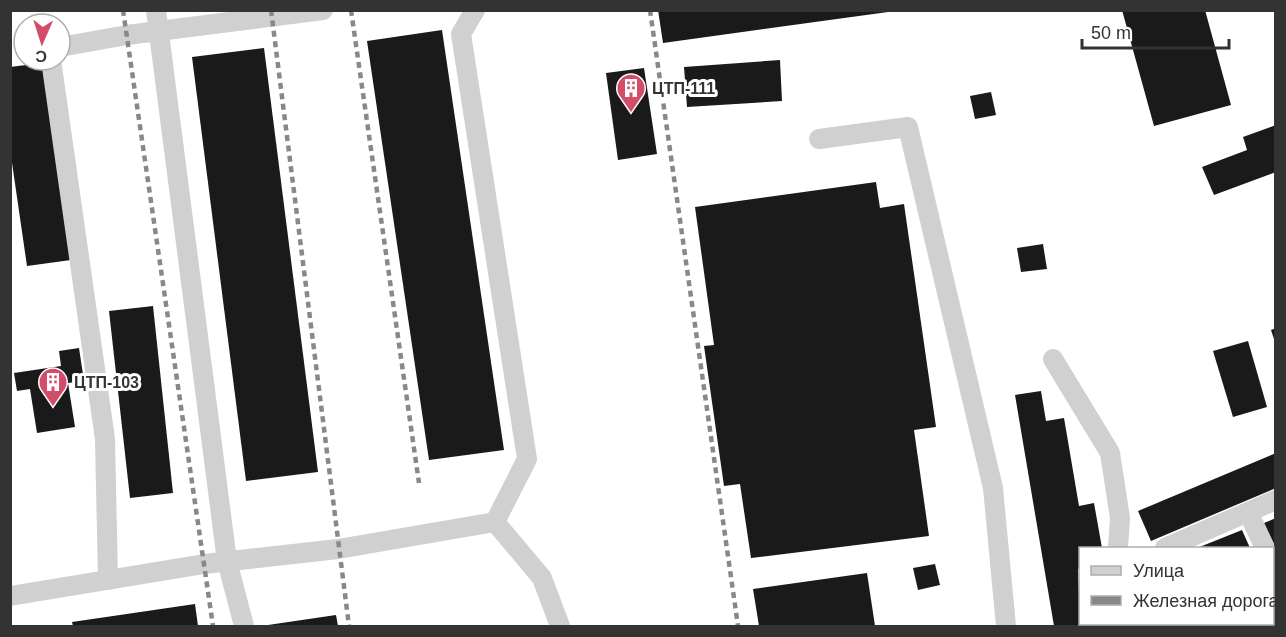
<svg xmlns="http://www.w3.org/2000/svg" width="1286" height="637" viewBox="0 0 1286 637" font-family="Helvetica,sans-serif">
<rect width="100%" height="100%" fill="#fff"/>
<g fill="#1a1a1a">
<polygon points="658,10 888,10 888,12 663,43"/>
<polygon points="1122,10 1205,10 1231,105 1154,126"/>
<polygon points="442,30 504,450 429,460 367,41"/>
<polygon points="264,48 318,472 246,481 192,57"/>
<polygon points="780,60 782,101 687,107 684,67"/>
<polygon points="42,63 71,260 27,266 10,149 10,67"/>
<polygon points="644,68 657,154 618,160 606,73"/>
<polygon points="991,92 996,115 975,119 970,96"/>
<polygon points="1276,125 1276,172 1214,195 1202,167 1247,150 1243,137"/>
<polygon points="876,182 880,208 904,204 936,427 914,430 929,536 751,558 740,484 724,486 704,346 714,345 695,207"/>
<polygon points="1043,244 1047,269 1021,272 1017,248"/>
<polygon points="153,306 173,493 130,498 109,311"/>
<polygon points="1276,328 1276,342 1275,342 1271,330"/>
<polygon points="1248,341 1267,407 1233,417 1213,351"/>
<polygon points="79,348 84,381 68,383 75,427 37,433 30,389 17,391 14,373 61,366 59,351"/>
<polygon points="1041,391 1046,421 1064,418 1079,506 1094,503 1102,548 1080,548 1080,568 1078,569 1080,624 1087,624 1087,626 1054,626 1015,395"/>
<polygon points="1276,453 1276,488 1151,541 1138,511"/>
<polygon points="1276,518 1276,549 1264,523"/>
<polygon points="1242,530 1250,548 1197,548"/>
<polygon points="935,564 940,585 918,590 913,568"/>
<polygon points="867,573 875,626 759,626 753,589"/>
<polygon points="1273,601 1276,626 1177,626 1184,624 1272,624"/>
<polygon points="195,604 198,626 73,626 72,622"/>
<polygon points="336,615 338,626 268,626 268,625"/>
</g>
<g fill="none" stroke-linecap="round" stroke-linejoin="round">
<g stroke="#d0d0d0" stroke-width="20">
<polyline points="156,10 227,561 244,626"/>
<polyline points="60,47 127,35 323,10"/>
<polyline points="51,60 105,439 108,580"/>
<polyline points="819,139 908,127 993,488 1006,626"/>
<polyline points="1053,359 1110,453 1120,518 1118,548"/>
<polyline points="1248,512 1265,548"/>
<polyline points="495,522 542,578 560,626"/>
<polyline points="1165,548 1276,500"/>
<polyline points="1272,566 1276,572"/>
<polyline points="10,596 204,564 338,549 495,522 527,459 461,34 475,10"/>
<polyline points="1112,626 1112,624"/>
</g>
<g stroke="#888" stroke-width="4.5" stroke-dasharray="6 4.5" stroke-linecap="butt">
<polyline points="123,10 213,626"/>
<polyline points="271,10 349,626"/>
<polyline points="351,10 419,483"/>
<polyline points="650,10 738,626"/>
</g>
</g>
<defs>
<g id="building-pin" transform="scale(1.5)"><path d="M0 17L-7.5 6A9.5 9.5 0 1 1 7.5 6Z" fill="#d34c6a" stroke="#fff"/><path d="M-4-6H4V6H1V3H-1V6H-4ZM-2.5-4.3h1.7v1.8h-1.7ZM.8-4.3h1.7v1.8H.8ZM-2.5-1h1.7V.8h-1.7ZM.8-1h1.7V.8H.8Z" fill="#fff"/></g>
</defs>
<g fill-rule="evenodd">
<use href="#building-pin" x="631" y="88"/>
<use href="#building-pin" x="53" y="382"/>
</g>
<g text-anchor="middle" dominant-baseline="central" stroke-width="6" stroke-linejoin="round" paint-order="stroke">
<g font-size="16" font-weight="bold" fill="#333" stroke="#fff" text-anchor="start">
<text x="652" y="88">ЦТП-111</text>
<text x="74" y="382">ЦТП-103</text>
</g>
</g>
<rect width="1286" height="637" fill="none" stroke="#333333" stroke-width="24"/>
<rect x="1079" y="547" width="195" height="78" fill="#ffffff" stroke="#adadad" stroke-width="1.5"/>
<rect x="1091" y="566" width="30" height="9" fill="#d0d0d0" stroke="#adadad" stroke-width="1.5"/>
<text x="1133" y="577" font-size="18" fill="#333333">Улица</text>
<rect x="1091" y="596" width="30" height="9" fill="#888888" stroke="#adadad" stroke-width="1.5"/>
<text x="1133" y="607" font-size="18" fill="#333333">Железная дорога</text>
<g transform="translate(42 42) rotate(183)"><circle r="28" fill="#ffffff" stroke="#adadad" stroke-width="1.5"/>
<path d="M0-4.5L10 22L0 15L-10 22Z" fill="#d34c6a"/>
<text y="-9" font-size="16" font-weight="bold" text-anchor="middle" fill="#333333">С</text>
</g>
<path d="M1082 39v9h147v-9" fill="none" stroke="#333333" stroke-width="3"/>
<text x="1091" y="39" font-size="18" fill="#333333" stroke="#ffffff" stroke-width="4.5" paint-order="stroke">50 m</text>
</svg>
